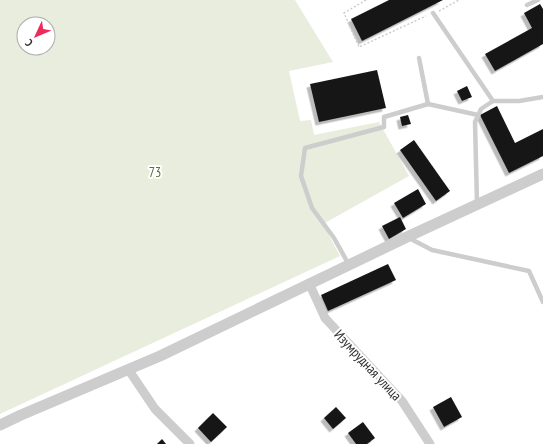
<svg xmlns="http://www.w3.org/2000/svg" width="543" height="444" viewBox="0 0 543 444" font-family="'PT Sans Narrow',sans-serif">
<defs>
<filter id="shadow"><feDropShadow dx="-3.5" dy="3.5" stdDeviation="0" flood-color="#0004"/></filter>
</defs>
<rect width="100%" height="100%" fill="#fff"/>
<path fill="#e8eddd" fill-rule="evenodd" d="M0,0H295L333,62L289,71L300,121L311,120L314,135L379,122L409,176L323,224L340,256L0,414ZM24,24H48V48H24Z"/>
<g fill="#171717" filter="url(#shadow)">
<polygon points="389,0 443,0 362,41 351,19"/>
<polygon points="540,4 543,9 543,44 495,71 485,54 532,28 524,13"/>
<polygon points="377,70 386,108 319,122 310,84"/>
<polygon points="467,86 472,97 462,101 457,91"/>
<polygon points="497,106 515,143 543,129 543,156 509,173 480,115"/>
<polygon points="408,115 411,124 402,126 400,117"/>
<polygon points="414,140 450,191 436,201 400,150"/>
<polygon points="418,189 426,204 403,218 394,203"/>
<polygon points="400,217 406,229 389,239 382,226"/>
<polygon points="388,264 396,280 328,311 321,295"/>
<polygon points="451,397 462,417 444,427 433,407"/>
<polygon points="336,407 346,418 333,429 324,418"/>
<polygon points="213,413 227,427 211,442 198,428"/>
<polygon points="363,422 375,438 367,444 356,444 348,433"/>
<polygon points="162,439 166,444 157,444"/>
</g>
<g fill="none" stroke-linecap="round" stroke-linejoin="round">
<g stroke="#cdcdcd" stroke-width="1.5" stroke-dasharray="2 2" stroke-linecap="butt">
<polyline points="366,0 344,13 359,47 426,16"/>
<polyline points="439,11 459,0"/>
</g>
<g stroke="#cdcdcd" stroke-width="4.5">
<polyline points="527,5 538,0"/>
<polyline points="433,13 493,101 519,101 543,97"/>
<polyline points="428,104 478,115"/>
<polyline points="477,203 475,122 481,109 493,101"/>
<polyline points="409,238 432,250 529,271 543,302"/>
<polyline points="349,265 334,238 312,208 301,176 305,148 384,127 384,117 428,104 419,58"/>
</g>
<g stroke="#cdcdcd" stroke-width="9">
<polyline points="309,283 325,318 402,401 430,444"/>
<polyline points="128,369 155,409 190,444"/>
</g>
<polyline stroke="#cdcdcd" stroke-width="11" points="0,425 21,415 160,356 407,237 543,174"/>
</g>
<g text-anchor="middle" dominant-baseline="central" stroke-width="4" stroke-linejoin="round" paint-order="stroke">
<g font-size="14" fill="#5b6e3a" stroke="#fff">
<text x="155" y="172">73</text>
</g>
<g font-size="14" fill="#303030" stroke="#fff">
<text transform="translate(368 365) rotate(47)">Изумрудная улица</text>
</g>
</g>
<g transform="translate(36 36) rotate(226)"><circle r="19" fill="#ffffff" stroke="#acacac"/>
<path d="M0-3L7 15L0 10L-7 15Z" fill="#ee2a5a"/>
<text y="-6" font-size="11" font-weight="bold" text-anchor="middle" fill="#303030">С</text>
</g>
</svg>
